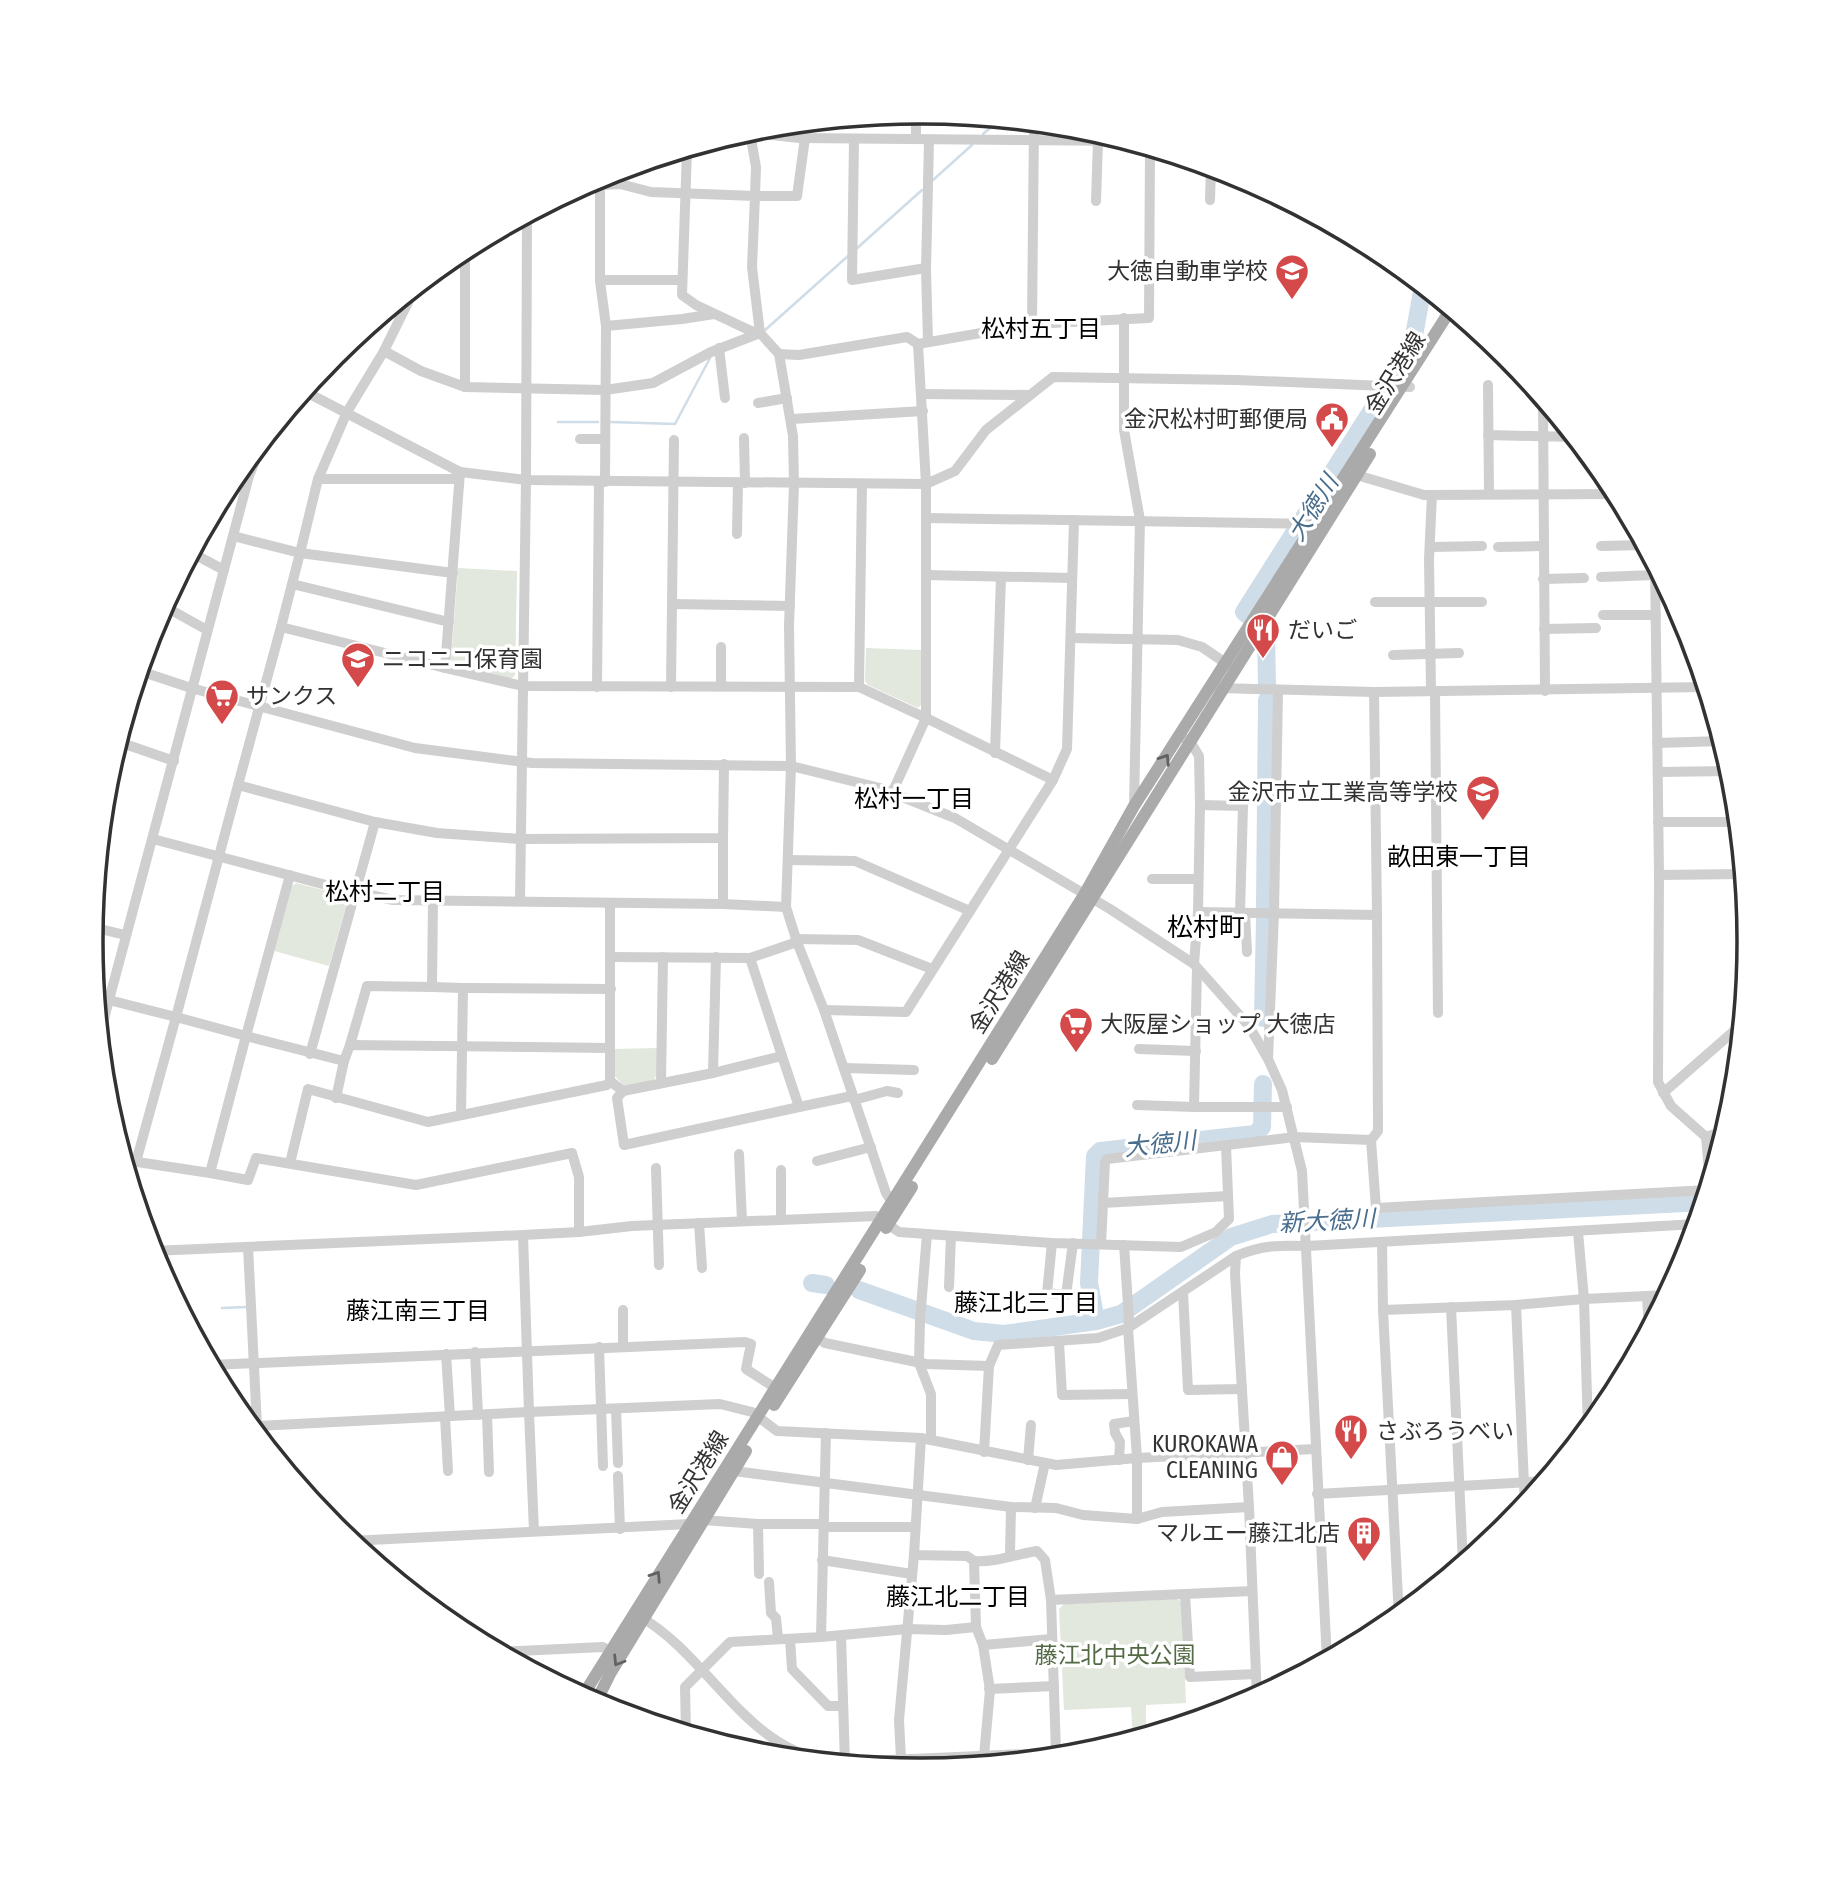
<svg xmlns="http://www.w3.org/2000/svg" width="1841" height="1883" viewBox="0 0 1841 1883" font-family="'Fira Sans Condensed','Noto Sans JP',sans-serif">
<rect width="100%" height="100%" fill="#fff"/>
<g fill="#e2e8dd">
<polygon points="458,568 517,571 515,675 511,679 454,664 451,660"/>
<polygon points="866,648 921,650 921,705 918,708 868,685 865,681"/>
<polygon points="296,883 343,895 348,899 329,966 274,951 292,886"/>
<polygon points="657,1048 657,1074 654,1080 625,1087 613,1074 614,1049"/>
<polygon points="1177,1599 1182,1602 1186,1703 1146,1705 1146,1736 1133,1740 1131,1707 1064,1710 1059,1609 1064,1604"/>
</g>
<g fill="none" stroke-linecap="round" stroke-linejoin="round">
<g stroke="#cfdde8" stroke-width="2.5">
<polyline points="983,134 1000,120"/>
<polyline points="933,180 972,145"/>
<polyline points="855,250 922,190"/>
<polyline points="764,331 848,256"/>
<polyline points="558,422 598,422"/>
<polyline points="610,422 675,424 710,358"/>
<polyline points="222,1308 246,1307"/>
<polyline points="181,1310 191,1309"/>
</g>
<g stroke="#cfdde8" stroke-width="18">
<polyline points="1247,615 1244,612 1412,347 1423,286"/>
<polyline points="1266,631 1267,686"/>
<polyline points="1265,906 1267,700"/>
<polyline points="1263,1018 1265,917"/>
<polyline points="812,1283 826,1285"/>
<polyline points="859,1290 974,1331 1004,1334 1096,1321 1121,1314 1231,1237 1272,1224 1704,1202"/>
<polyline points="1096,1321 1089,1283 1095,1156 1100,1151 1255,1134 1262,1127 1263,1084"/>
</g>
<g stroke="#cfcfcf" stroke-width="10">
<polyline points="800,124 801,138"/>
<polyline points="744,132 799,138 1127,141"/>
<polyline points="750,133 756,167 755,196 797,196 805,138"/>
<polyline points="854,139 852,280 926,268"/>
<polyline points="916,139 916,112"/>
<polyline points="687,150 682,295 696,305 751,331 760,333 779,354 793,436 794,484 789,626 791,766 786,907 797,942 824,1010 886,1193 894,1206"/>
<polyline points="598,186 600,192 600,281 606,326 605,482"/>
<polyline points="1210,200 1211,167"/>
<polyline points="1096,201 1098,141"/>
<polyline points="527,216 526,480 926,484 926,718 1053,780 970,911 855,861 789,860"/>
<polyline points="450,260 465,260"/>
<polyline points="600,280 682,280"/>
<polyline points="414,290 384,351 347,412 318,479 300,553 453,573"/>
<polyline points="1124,318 1124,430 1140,520 1134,806"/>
<polyline points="1032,324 1034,123"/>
<polyline points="606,326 682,319 714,314"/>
<polyline points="928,342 926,270 929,140"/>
<polyline points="918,344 926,484 955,471 986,430 1053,377 1237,380 1410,387"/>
<polyline points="719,348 725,398"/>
<polyline points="384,351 421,371 465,387 605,390 653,383 711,352 760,333 752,267 755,196 651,192 620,184 583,186"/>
<polyline points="779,354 799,355 907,337 918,344 1032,324 1149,318 1150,149"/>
<polyline points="1488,385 1489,494"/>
<polyline points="465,387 465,249"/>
<polyline points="304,391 460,472 526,480 520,901"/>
<polyline points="922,394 1030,395"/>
<polyline points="1543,399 1545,691"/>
<polyline points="758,403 787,398"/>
<polyline points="792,419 923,411"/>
<polyline points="1488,435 1574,437"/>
<polyline points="744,438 745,483"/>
<polyline points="580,439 605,439"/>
<polyline points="460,472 445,668 281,627 238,785 375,822 437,833 520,839 723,838 724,764"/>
<polyline points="1350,473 1424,495 1617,494"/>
<polyline points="318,479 453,479 460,472"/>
<polyline points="926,518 1319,524"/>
<polyline points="737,534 738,483"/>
<polyline points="233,536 300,553 281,627"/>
<polyline points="1601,546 1645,545"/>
<polyline points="1431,547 1482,546"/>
<polyline points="1498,547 1543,546"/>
<polyline points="192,553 224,570"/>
<polyline points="1655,565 1659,875 1658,1082 1671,1106 1706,1137 1710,1183"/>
<polyline points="926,575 1072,578"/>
<polyline points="1601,577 1655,575"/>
<polyline points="1543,579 1584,578"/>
<polyline points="292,584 449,622"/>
<polyline points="1375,602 1482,602"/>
<polyline points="672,604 790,606"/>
<polyline points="164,606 207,630"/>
<polyline points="1603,615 1656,615"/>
<polyline points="1544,629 1596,628"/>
<polyline points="1071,638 1178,640 1202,647 1227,664"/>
<polyline points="721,647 721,686"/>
<polyline points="1393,655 1459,653"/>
<polyline points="445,668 523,686 859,687 926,718 892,793"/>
<polyline points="140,671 191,688 415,748 532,763 791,766 880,788 955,818 1110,909 1194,964 1249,1026 1268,1059 1282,1090 1302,1171 1327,1660"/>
<polyline points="597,687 599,482"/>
<polyline points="671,687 674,440"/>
<polyline points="859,687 862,484"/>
<polyline points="1218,688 1374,692 1706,687"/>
<polyline points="1431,691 1429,559 1432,495"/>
<polyline points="1435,691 1438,1013"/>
<polyline points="1374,692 1377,915"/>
<polyline points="1185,739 1190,741 1199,756 1200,805 1198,912"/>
<polyline points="119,742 174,761"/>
<polyline points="1657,743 1722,741"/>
<polyline points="995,753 1001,577"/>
<polyline points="1658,772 1731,771"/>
<polyline points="1053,780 1067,749 1074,520"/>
<polyline points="1200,805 1243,806 1240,913"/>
<polyline points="1658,822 1738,822"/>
<polyline points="153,839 330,886 393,900 723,904 786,907"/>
<polyline points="1659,875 1743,874"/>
<polyline points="1152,879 1198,879"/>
<polyline points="723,904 723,838"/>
<polyline points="1245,913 1247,952"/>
<polyline points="92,927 125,935"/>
<polyline points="796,939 858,940 932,969"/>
<polyline points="610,957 750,958 797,942"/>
<polyline points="750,958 782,1056"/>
<polyline points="1194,964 1198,912 1377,915 1378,1131 1371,1140"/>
<polyline points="1197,968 1194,1107 1287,1107"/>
<polyline points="432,987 463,988 461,1115"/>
<polyline points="463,988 611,989"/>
<polyline points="96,996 109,1000 249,476 262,443"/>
<polyline points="824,1010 906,1012 970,911"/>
<polyline points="100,1034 109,1000 176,1017 238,785"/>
<polyline points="350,1045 367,986 432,987 433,900"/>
<polyline points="1139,1049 1196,1051"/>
<polyline points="310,1054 375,822"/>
<polyline points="1268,1059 1274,913 1278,691"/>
<polyline points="844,1068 914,1070"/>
<polyline points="713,1073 716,957"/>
<polyline points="610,1081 610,903"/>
<polyline points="661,1083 663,957"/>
<polyline points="623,1091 617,1098 624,1145 799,1107"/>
<polyline points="1663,1093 1742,1024"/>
<polyline points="336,1098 344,1061"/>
<polyline points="854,1100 887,1091 898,1093"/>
<polyline points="1137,1105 1194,1107"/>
<polyline points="1706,1137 1726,1130"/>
<polyline points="739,1154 742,1221"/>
<polyline points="124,1160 210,1173 246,1036 344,1061 350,1045 610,1048"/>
<polyline points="817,1161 871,1147"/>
<polyline points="136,1162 176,1017 246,1036 290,875"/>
<polyline points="290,1163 308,1089 428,1122 607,1085 610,1081 623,1091 713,1073 782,1056 799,1107 852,1096"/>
<polyline points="656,1168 659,1265"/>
<polyline points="781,1170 781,1220"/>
<polyline points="210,1173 248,1180 256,1158 416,1185 572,1153 579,1177 579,1232 632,1226 876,1216 899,1232 1052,1243 1181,1247 1216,1232 1229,1219 1226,1146"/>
<polyline points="1103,1203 1228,1196"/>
<polyline points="699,1223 702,1268"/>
<polyline points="1578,1232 1584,1299 1647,1296 1649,1330"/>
<polyline points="927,1234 920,1320 919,1363 931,1394 931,1440"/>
<polyline points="523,1235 579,1232"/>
<polyline points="1382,1242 1383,1310 1399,1617"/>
<polyline points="1052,1243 1047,1293 1066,1295 1073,1243"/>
<polyline points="1101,1244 1105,1162 1107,1159 1295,1137 1371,1140 1376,1208 1708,1190"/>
<polyline points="1124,1245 1129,1319 1128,1328 1236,1256"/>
<polyline points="248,1247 257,1426 529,1412 534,1531"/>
<polyline points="152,1251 523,1235 529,1412 720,1404 752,1412 777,1431 921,1438 914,1555 967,1556 974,1561 976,1627 983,1645 990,1690 984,1756"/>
<polyline points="949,1287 951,1236"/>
<polyline points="1183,1292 1188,1390 1242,1389"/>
<polyline points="1647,1296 1667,1295"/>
<polyline points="1516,1305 1584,1299 1588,1429"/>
<polyline points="1451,1307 1463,1564"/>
<polyline points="623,1310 623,1346"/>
<polyline points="1383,1310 1516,1305 1525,1506"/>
<polyline points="813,1335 825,1343 926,1364 989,1366 998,1345 1098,1338 1128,1328 1137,1458 1137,1519 1162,1512 1249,1507"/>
<polyline points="1059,1342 1062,1395 1132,1394"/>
<polyline points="599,1347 603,1466"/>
<polyline points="475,1352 478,1415"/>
<polyline points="446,1354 450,1416"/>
<polyline points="211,1365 745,1342 751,1344 746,1369 780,1391"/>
<polyline points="616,1409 618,1463"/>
<polyline points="487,1415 489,1472"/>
<polyline points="445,1417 448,1471"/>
<polyline points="921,1438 1056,1465 1137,1458 1315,1449"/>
<polyline points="984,1452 989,1366"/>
<polyline points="1028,1460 1031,1425"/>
<polyline points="1119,1460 1120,1442 1115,1433 1114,1424 1134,1421"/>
<polyline points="729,1467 734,1471 1011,1507 1056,1508 1083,1515 1137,1519"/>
<polyline points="618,1476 620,1529"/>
<polyline points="1317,1494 1546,1481"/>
<polyline points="1035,1508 1045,1463"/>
<polyline points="697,1517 703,1520 758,1524 823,1524"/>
<polyline points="758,1524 759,1574"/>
<polyline points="823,1527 915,1527"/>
<polyline points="350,1541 689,1524"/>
<polyline points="1010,1554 1011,1507"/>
<polyline points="822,1560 912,1574"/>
<path d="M974,1561C995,1563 1016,1554 1037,1551L1045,1560L1051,1600L1056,1753"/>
<polyline points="769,1582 771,1613 776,1618 778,1639"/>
<polyline points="1185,1594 1190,1677 1256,1674"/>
<polyline points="1051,1600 1252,1591"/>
<path d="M639,1616C712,1657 750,1761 844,1762L1095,1751"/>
<polyline points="841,1635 845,1764"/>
<polyline points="821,1637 907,1629 946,1630 976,1627"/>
<polyline points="790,1639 792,1669 828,1706 843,1706"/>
<polyline points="983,1645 1052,1639"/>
<polyline points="499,1652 603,1647 610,1651"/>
<polyline points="989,1689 1054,1686"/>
<path d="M1257,1698L1249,1507L1235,1274L1236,1256C1262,1245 1280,1245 1307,1246L1697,1224"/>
<polyline points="686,1733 685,1687 730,1642 821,1637 826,1433"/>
<polyline points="901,1759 899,1720 914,1555"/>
</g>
<g stroke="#aaa" stroke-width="12">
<polyline points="992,1059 1370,454"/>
<polyline points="886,1228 912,1187"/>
<polyline points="774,1405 860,1270"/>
<polyline points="582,1697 1084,895 1134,806 1451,309"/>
<polyline points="595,1704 610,1674 746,1451"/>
</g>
</g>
<defs><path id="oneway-chevron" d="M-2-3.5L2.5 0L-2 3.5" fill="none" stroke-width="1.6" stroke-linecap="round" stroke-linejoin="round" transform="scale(1.75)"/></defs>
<g stroke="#626262">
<use href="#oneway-chevron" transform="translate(1165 759) rotate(-57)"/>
<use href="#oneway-chevron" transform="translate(656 1576) rotate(-57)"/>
<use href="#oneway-chevron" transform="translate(618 1661) rotate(122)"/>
</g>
<defs>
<g id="school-pin" transform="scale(1.75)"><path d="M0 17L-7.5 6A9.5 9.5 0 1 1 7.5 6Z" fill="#d44a4b" stroke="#fff"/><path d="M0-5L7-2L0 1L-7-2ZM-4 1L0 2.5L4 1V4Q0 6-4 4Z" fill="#fff"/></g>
<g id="civic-pin" transform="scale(1.75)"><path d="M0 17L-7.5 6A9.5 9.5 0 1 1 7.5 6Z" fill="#d44a4b" stroke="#fff"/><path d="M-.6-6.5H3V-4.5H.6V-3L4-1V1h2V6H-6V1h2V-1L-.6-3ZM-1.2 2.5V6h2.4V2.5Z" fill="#fff"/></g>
<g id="restaurant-pin" transform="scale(1.75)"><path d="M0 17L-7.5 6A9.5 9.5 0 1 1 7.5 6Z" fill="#d44a4b" stroke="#fff"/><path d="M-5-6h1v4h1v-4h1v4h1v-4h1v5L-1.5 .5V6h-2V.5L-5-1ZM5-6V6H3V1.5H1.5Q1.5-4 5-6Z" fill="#fff"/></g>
<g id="supermarket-pin" transform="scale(1.75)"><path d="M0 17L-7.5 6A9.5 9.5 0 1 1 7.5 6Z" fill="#d44a4b" stroke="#fff"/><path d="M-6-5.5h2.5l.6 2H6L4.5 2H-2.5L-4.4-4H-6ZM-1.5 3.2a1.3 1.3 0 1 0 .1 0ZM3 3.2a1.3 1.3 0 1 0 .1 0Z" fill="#fff"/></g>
<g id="shop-pin" transform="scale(1.75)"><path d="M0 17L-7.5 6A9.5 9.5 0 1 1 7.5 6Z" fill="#d44a4b" stroke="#fff"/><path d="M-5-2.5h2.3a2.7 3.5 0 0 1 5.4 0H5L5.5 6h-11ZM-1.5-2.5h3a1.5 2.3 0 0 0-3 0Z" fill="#fff"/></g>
<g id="building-pin" transform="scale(1.75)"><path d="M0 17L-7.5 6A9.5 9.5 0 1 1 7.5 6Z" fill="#d44a4b" stroke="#fff"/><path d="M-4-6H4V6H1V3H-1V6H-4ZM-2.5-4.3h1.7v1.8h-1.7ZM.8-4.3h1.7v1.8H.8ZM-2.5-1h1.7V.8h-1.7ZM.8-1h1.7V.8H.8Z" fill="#fff"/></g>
</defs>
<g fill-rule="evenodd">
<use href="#school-pin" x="1292" y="271"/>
<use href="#civic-pin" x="1332" y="419"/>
<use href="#restaurant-pin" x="1263" y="630"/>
<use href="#school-pin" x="358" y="659"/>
<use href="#supermarket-pin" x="222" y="696"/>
<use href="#school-pin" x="1483" y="792"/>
<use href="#supermarket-pin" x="1076" y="1024"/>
<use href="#restaurant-pin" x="1351" y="1431"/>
<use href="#shop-pin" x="1282" y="1457"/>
<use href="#building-pin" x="1364" y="1533"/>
</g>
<g text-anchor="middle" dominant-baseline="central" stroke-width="7" stroke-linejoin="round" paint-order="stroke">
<g font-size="23" fill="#323232" stroke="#fff" text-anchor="end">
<text x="1268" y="271">大徳自動車学校</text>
<text x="1308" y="419">金沢松村町郵便局</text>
<text x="1288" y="630" text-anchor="start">だいご</text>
<text x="382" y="659" text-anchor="start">ニコニコ保育園</text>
<text x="246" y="696" text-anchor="start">サンクス</text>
<text x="1458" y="792">金沢市立工業高等学校</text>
<text x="1100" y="1024" text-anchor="start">大阪屋ショップ 大徳店</text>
<text x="1376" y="1431" text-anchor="start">さぶろうべい</text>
<text x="1258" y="1444">KUROKAWA<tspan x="1258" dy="26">CLEANING</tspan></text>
<text x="1340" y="1533">マルエー藤江北店</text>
</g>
<g font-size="23" fill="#323232" stroke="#fff">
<text transform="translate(1395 373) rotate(-58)">金沢港線</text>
<text transform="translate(999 992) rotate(-58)">金沢港線</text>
<text transform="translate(698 1472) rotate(-58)">金沢港線</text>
</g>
<g font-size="23" fill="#536a44" stroke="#fff">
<text x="1115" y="1655">藤江北中央公園</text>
</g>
<g font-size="24" fill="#000" stroke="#fff">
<text x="1041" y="329">松村五丁目</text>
<text x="914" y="799">松村一丁目</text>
<text x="1459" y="857">畝田東一丁目</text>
<text x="385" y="892">松村二丁目</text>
<text x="1026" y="1303">藤江北三丁目</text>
<text x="418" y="1311">藤江南三丁目</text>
<text x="958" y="1597">藤江北二丁目</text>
</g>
<g font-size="24" font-style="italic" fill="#486d8d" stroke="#fff">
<text transform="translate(1313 508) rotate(-58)">大徳川</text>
<text transform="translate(1160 1144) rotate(-6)">大徳川</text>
<text transform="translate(1327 1221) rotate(-3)">新大徳川</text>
</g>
<g font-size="26" fill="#000" stroke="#fff">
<text x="1206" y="927">松村町</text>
</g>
</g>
<path d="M0 0H1841V1883H0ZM103 941a817 817 0 1 1 1634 0a817 817 0 1 1-1634 0Z" fill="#fff" fill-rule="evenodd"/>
<path fill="none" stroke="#323232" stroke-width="3.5" d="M103 941a817 817 0 1 1 1634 0a817 817 0 1 1-1634 0Z"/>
</svg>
